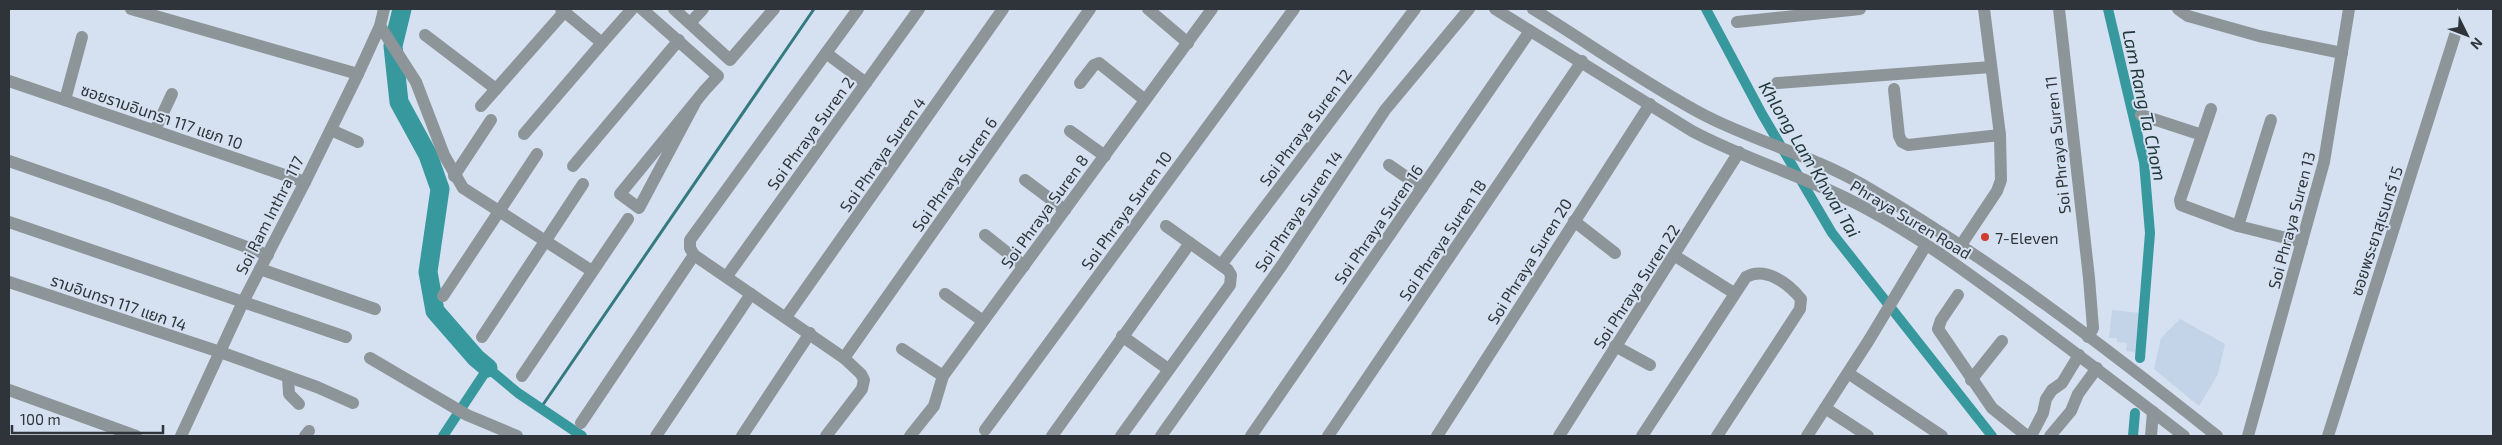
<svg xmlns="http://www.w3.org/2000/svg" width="2502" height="445" viewBox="0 0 2502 445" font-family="'Exo 2','Noto Sans Thai',sans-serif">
<rect width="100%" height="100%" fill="#d5e1f1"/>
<g fill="#c3d3e8">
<polygon points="2112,310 2139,313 2135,352 2126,351 2127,343 2117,342 2117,338 2109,338"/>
<polygon points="2180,319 2225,344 2218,374 2199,406 2154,369 2161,338"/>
</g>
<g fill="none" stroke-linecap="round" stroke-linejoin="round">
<polyline stroke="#357a80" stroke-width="3" points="540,409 814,9"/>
<g stroke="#37989e" stroke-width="10">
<polyline points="1706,9 1762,114 1832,233 1992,436"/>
<polyline points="2108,9 2144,162 2150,233 2140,358"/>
<polyline points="443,436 488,368 518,393 582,436"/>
<polyline points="2133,436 2135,413"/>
</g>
<polyline stroke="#37989e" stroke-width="19" points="402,9 393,46 399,102 428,155 440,189 428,272 435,311 476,358 488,368"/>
<g stroke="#8d9599" stroke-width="12">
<polyline points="131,9 358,74"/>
<polyline points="561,9 602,43 632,9"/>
<polyline points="642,9 718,76 705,90 620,194 639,208 695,103"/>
<polyline points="674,9 730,60 774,9"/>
<polyline points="1148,9 1188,43"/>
<path d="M1495,9L1692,131C1748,161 1811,178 1867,209C1921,238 1969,274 2018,310C2074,352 2129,393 2184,436"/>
<path d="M1533,9C1590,44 1647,85 1706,116C1757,142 1813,156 1863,185C1988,257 2104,346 2217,436"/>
<polyline points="2059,9 2089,278 2093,328 2088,337"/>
<polyline points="2178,9 2188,16 2259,36 2342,53"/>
<polyline points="1737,22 1860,9"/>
<polyline points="690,23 703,9"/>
<polyline points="380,26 416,82 444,155 463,188 592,271"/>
<polyline points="425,35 496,89"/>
<polyline points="826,53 866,83"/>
<polyline points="9,81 305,182"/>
<polyline points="1080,83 1094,65 1099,63 1145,100"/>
<polyline points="1777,83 1991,67"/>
<polyline points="1894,89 1899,136 1902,142 1908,145 2000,135"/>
<polyline points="65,100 82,37"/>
<polyline points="481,106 565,11"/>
<polyline points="2211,109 2180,200 2181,205 2238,226 2302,242"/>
<polyline points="2141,115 2202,135"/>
<polyline points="155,130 172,94"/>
<polyline points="331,130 358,142"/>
<polyline points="1070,131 1105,156"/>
<polyline points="524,134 602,43"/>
<polyline points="9,161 107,195 268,255"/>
<polyline points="1389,165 1422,188"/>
<polyline points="573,166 679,40"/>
<polyline points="454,176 491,120"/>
<polyline points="1025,180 1065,210"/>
<polyline points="1574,221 1615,253"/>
<polyline points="9,222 346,337"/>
<polyline points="2238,226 2271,120"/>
<polyline points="985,235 1024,266"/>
<polyline points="1961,245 1997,191 2001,180 2000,135 1984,9"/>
<polyline points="1675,256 1734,293"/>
<polyline points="1221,265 1415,9"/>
<polyline points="260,269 375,309"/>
<polyline points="727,276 919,9"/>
<polyline points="9,282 220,352 317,387 353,403"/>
<polyline points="945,294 983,321"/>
<polyline points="1958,295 1941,320 1938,329 1992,408 2027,436"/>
<polyline points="443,296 537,154"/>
<polyline points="786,317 1003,9"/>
<polyline points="1122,336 1168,369"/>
<polyline points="482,337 583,184"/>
<polyline points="1615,346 1650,365"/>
<polyline points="902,349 943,376"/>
<polyline points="370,358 467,415 517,436"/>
<polyline points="844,358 1090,9"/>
<polyline points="1848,373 1942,436"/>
<polyline points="522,376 628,219"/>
<polyline points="288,377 289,394 299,404"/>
<polyline points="1971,380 2002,341"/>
<polyline points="9,390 136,436"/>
<polyline points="1825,408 1868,436"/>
<polyline points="581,423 694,255"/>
<polyline points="985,430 1294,9"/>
<polyline points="181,436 243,302 305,182 358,74 380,26 384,9"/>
<polyline points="305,436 309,431"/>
<polyline points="656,436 751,294"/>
<polyline points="742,436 810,333"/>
<polyline points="826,436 862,389 864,380 861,374 844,358 694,255 690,248 690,240 858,9"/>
<polyline points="910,436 934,406 943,376 1212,9"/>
<polyline points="1052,436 1190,243"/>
<polyline points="1121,436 1230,285 1231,275 1228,270 1166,226"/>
<polyline points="1161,436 1282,265 1385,110 1469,9"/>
<polyline points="1251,436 1530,31"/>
<polyline points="1328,436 1582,61"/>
<polyline points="1437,436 1650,104"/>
<polyline points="1559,436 1739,152"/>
<path d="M1642,436L1746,277C1765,266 1788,283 1801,299L1800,309L1717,436"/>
<polyline points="1807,436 1869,340 1926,245"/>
<polyline points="2031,436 2043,413 2046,399 2052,390 2062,383 2079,355"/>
<polyline points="2050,436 2071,411 2078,394 2097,368"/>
<polyline points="2151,436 2153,412"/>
<polyline points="2248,436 2324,162 2349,9"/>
<polyline points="2328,436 2455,35"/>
</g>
</g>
<circle fill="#cb3e31" stroke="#d5e1f1" stroke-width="2" cx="1985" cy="237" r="5"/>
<g text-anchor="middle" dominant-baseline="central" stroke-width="4" stroke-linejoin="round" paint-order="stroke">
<g font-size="16" fill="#2f343a" stroke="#d5e1f1">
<text transform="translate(162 116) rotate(19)">ซอยรามอินทรา 117 แยก 10</text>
<text transform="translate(1305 127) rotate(-53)">Soi Phraya Suren 12</text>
<text transform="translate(810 133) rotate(-54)">Soi Phraya Suren 2</text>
<text transform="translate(2057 145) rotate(-96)">Soi Phraya Suren 11</text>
<text transform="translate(882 154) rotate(-55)">Soi Phraya Suren 4</text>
<text transform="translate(954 174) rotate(-55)">Soi Phraya Suren 6</text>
<text transform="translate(1126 210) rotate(-54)">Soi Phraya Suren 10</text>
<text transform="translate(1044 211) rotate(-54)">Soi Phraya Suren 8</text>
<text transform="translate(1298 211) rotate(-56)">Soi Phraya Suren 14</text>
<text transform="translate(269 215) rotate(-63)">Soi Ram Inthra 117</text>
<text transform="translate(1911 219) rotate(31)">Phraya Suren Road</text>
<text transform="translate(2291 220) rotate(-75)">Soi Phraya Suren 13</text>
<text transform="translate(1378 224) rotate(-55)">Soi Phraya Suren 16</text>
<text transform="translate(2376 231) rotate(-72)">ซอยพระยาสุเรนทร์ 15</text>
<text transform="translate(1442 240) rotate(-56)">Soi Phraya Suren 18</text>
<text transform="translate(1529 261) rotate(-58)">Soi Phraya Suren 20</text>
<text transform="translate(1636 286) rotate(-57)">Soi Phraya Suren 22</text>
<text transform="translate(119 302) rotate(19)">รามอินทรา 117 แยก 14</text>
</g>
<g font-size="16" fill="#2f343a" stroke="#d5e1f1" text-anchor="start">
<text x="1995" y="237">7-Eleven</text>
</g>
<g font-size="18" font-style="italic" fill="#203738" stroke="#d5e1f1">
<text transform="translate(2145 105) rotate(78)">Lam Rang Ta Chom</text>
<text transform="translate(1810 159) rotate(59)">Khlong Lam Khwai Tai</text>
</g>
</g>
<rect width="2502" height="445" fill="none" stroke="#2f343a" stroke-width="20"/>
<g transform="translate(2467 35) rotate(132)" stroke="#d5e1f1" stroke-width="4" paint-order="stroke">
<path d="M0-4L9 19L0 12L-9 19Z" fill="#2f343a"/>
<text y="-8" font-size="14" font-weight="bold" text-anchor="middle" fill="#2f343a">N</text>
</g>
<path d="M12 425v8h151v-8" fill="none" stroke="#2f343a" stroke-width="2.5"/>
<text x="20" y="425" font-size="15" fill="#2f343a" stroke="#d5e1f1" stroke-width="4" paint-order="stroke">100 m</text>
</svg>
